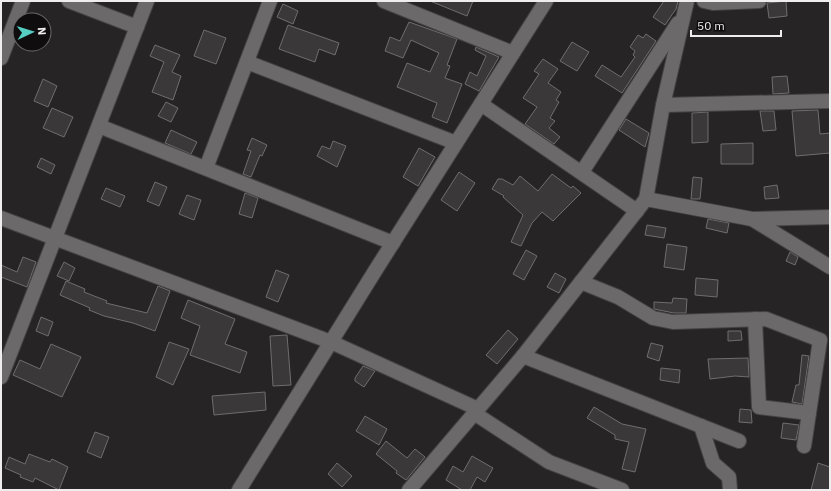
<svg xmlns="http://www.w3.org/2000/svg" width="831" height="491" viewBox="0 0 831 491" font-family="'IBM Plex Sans',sans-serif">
<rect width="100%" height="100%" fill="#262425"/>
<g fill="#3b3839" stroke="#706d6e">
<polygon points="430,1 473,1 467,16"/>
<polygon points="664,1 678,1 676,9 665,25 653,17"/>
<polygon points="786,1 787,16 769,18 767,3"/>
<polygon points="283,4 298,11 293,24 277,17"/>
<polygon points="409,22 457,39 447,65 450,66 445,78 462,84 447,123 432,117 437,103 397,87 407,63 430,72 439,53 411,40 403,58 385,51 390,37 400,41"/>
<polygon points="288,25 339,43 335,55 319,49 315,62 279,49"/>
<polygon points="204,30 226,38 216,64 194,56"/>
<polygon points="646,34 656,41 622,93 595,76 602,65 621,77 635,57 633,55 635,51 630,47 638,35 643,38"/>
<polygon points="572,42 589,52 577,71 560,61"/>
<polygon points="155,45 180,55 172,72 181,76 173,100 152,92 164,62 150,56"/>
<polygon points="476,47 499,57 479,91 465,84 470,72 477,76 486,56 475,50"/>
<polygon points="543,59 558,69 548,83 561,92 556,100 559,102 550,118 555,121 549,128 560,137 554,144 525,124 537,107 523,98 539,74 534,71"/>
<polygon points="787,76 789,93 773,94 772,77"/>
<polygon points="43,79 57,86 48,107 34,101"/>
<polygon points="166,102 178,108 171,122 158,116"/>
<polygon points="52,108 73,117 64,137 43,128"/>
<polygon points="818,110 820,134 830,133 830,153 796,156 792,111"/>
<polygon points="760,111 774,111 776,130 763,131"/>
<polygon points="708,112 708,142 692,143 692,113"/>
<polygon points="626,119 649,133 645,147 619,130"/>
<polygon points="171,130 197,142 191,154 165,143"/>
<polygon points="252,138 267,145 262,156 260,155 251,177 243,174 251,151 247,150"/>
<polygon points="333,141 346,146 337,167 317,156 322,146 330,149"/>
<polygon points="753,143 753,164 721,164 721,144"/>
<polygon points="419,148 435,157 418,186 403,177"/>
<polygon points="41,158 55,165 51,174 37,167"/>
<polygon points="459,172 475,183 457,211 441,200"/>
<polygon points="552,174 571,188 573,186 581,193 553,221 542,212 532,223 521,246 511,242 523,215 503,197 504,196 492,189 498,179 502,179 513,185 520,176 538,191"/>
<polygon points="693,177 702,178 700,199 691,199"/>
<polygon points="155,182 167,187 159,206 147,201"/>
<polygon points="777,185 779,198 765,199 764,187"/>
<polygon points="106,188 125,196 120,207 101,199"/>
<polygon points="245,193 258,198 252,218 239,214"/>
<polygon points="187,195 201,200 194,220 179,214"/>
<polygon points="708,219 729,223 727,233 706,228"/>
<polygon points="647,225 666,228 664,238 645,235"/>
<polygon points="667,244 687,247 684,270 664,267"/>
<polygon points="526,250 537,256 524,280 513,274"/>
<polygon points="790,252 798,257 795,265 786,261"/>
<polygon points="23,257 36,262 27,287 1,277 1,265 17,272"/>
<polygon points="64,262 75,268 69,281 57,276"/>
<polygon points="276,270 289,275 278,302 266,297"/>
<polygon points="555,273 566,279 559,293 547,287"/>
<polygon points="696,278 718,280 717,297 695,295"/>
<polygon points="66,281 85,289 84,292 107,301 106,303 147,313 158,286 170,291 155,331 133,323 104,316 89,310 90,308 60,295"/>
<polygon points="673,298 687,299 686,313 674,313 654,309 654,302 672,303"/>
<polygon points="188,300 235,319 225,344 247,352 240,373 190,355 200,326 181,318"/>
<polygon points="41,317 53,322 48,336 36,331"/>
<polygon points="508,330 518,339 497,364 486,355"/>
<polygon points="728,331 741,331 742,340 728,341"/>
<polygon points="287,335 291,385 273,386 270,336"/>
<polygon points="169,342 189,349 173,385 156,377"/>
<polygon points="651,343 663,346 659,361 647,357"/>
<polygon points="51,344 81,357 62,397 13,375 20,360 40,369"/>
<polygon points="802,355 809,356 802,404 792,402 796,385 799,385"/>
<polygon points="748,358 749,377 735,376 710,379 708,359"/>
<polygon points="363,366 375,371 364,387 355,381 355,378"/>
<polygon points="661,368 680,370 679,383 660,380"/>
<polygon points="265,392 266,410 214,415 212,396"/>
<polygon points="594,407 622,424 646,429 635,472 622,469 629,442 615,439 615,435 587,418"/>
<polygon points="740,409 751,410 752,423 739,422"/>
<polygon points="365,416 387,429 379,445 356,431"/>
<polygon points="783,423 799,425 796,440 781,438"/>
<polygon points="95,432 109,437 101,458 87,452"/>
<polygon points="386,441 407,458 415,449 425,457 406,480 396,473 397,471 376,454"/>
<polygon points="29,454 50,462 52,459 68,467 59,490 35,478 33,482 20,477 21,475 5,468 9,457 25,464"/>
<polygon points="472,456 493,468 485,482 477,477 470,490 462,490 446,480 453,466 463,472"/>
<polygon points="337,463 352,476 342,487 328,474"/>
<polygon points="818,463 830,467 830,490 811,490"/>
</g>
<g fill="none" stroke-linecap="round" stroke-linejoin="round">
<g stroke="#454344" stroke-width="16">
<g id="minor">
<polyline points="69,1 137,27"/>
<polyline points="384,1 513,53"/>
<polyline points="704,1 713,3 759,1"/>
<polyline points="1,58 23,1"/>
<polyline points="247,62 456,143"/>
<polyline points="481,104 637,211"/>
<polyline points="663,105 830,101"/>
<polyline points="99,126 393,243"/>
<polyline points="206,168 270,1"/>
<polyline points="582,172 678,23"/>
<polyline points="646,199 663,105 687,1"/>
<polyline points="1,218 331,342 478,409"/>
<polyline points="752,219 830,267"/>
<polyline points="581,282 618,297 653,318 673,322 766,319 820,340 804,446"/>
<polyline points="755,319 759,407 809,413"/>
<polyline points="523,356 739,441"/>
<polyline points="1,377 147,1"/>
<polyline points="474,413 549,462 622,490"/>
<polyline points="701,426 713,463 729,477 730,490"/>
<polyline points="239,490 375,271 546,1"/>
<polyline points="409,490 523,356 646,199 752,219 830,217"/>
</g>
</g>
<use href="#minor" stroke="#6c696a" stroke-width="14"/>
</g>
<rect width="831" height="491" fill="none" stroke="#efedee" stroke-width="4"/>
<g transform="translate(32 32) rotate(86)"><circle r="19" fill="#0f0d0e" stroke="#696768"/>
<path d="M0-3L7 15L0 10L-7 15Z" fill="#57cec2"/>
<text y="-6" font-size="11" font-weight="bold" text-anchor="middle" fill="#efedee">N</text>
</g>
<path d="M691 30v6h90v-6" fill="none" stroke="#efedee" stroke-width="2"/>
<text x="697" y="30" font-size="12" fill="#efedee" stroke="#0f0d0e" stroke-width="3" paint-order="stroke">50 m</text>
</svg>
